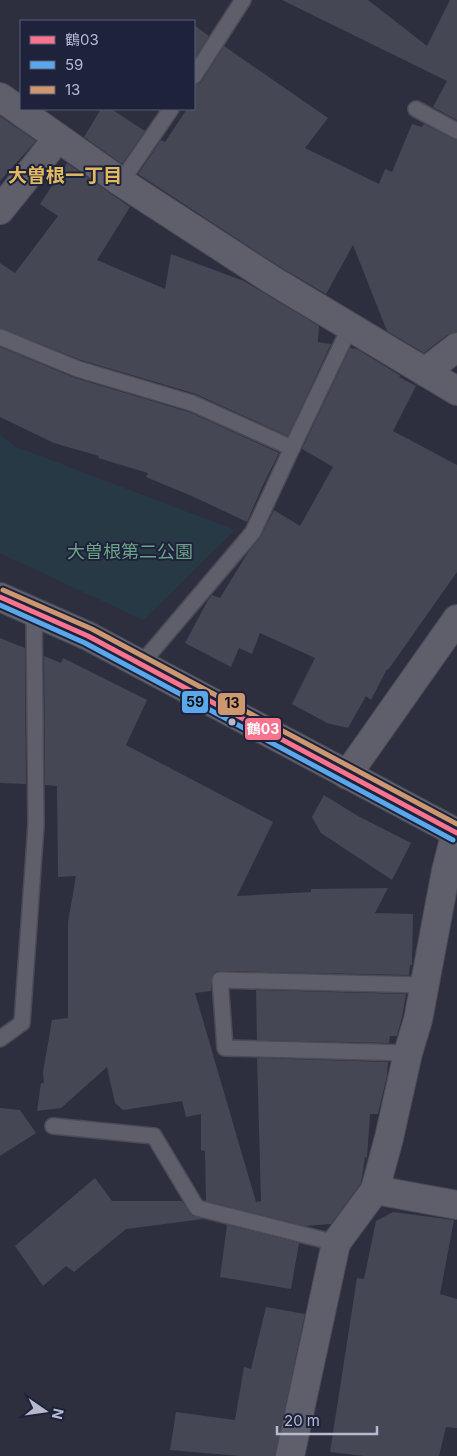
<svg xmlns="http://www.w3.org/2000/svg" width="457" height="1456" viewBox="0 0 457 1456" font-family="Inter,'Noto Sans JP',sans-serif">
<rect width="100%" height="100%" fill="#2d2f3e"/>
<polygon fill="#283946" points="0,435 14,446 235,530 143,620 0,553"/>
<g fill="#454754">
<polygon points="282,0 368,0 427,46 450,0 457,0 457,120 433,107 447,81"/>
<polygon points="194,25 209,36 194,59"/>
<polygon points="224,46 328,118 305,148 379,184 385,169 392,172 412,124 422,127 424,124 453,139 457,140 457,332 447,335 424,353 387,331 353,245 326,294 280,267 138,174 161,140 165,142 187,109 194,109 194,85 199,84 202,81"/>
<polygon points="101,109 111,109 145,131 122,164 84,137"/>
<polygon points="0,116 36,141 0,181"/>
<polygon points="67,163 130,207 97,260 165,289 171,254 244,281 319,326 318,342 331,344 288,436 196,394 81,360 0,328 0,263 15,273 58,216 40,204"/>
<polygon points="0,347 75,378 189,412 279,453 262,487 247,522 194,497 146,477 148,473 98,458 99,456 54,443 0,417"/>
<polygon points="350,348 357,349 401,376 399,377 416,386 393,431 457,465 457,572 388,670 387,669 371,700 366,696 348,728 327,723 292,704 315,658 260,633 252,654 239,648 231,667 185,643 208,600 212,595 220,598 247,554 261,536 274,510 300,526 333,467 302,449"/>
<polygon points="0,638 25,648 26,784 0,783"/>
<polygon points="44,656 61,663 63,658 147,700 126,745 273,822 237,896 311,892 311,889 388,888 375,913 413,914 412,965 410,965 409,975 220,971 215,972 212,976 211,991 195,993 256,1202 261,1201 257,1058 388,1062 387,1076 378,1114 370,1114 367,1158 365,1157 361,1183 331,1224 305,1226 206,1201 205,1151 201,1150 201,1114 186,1117 182,1101 123,1110 115,1103 107,1067 61,1108 37,1111 41,1083 44,1083 43,1072 52,1020 68,1018 68,922 76,876 58,877 57,786 45,785"/>
<polygon points="324,795 358,816 411,843 392,880 321,833 312,817"/>
<polygon points="256,990 406,994 402,1017 397,1036 390,1036 389,1043 257,1040"/>
<polygon points="0,1108 20,1110 36,1133 0,1156"/>
<polygon points="95,1178 112,1201 182,1201 191,1215 203,1219 126,1229 74,1272 66,1266 43,1286 15,1246"/>
<polygon points="393,1212 454,1220 440,1294 457,1299 457,1428 446,1427 439,1456 364,1456 330,1452 357,1278 364,1279 376,1221"/>
<polygon points="227,1225 299,1243 291,1289 220,1277"/>
<polygon points="266,1307 305,1314 275,1456 240,1456 170,1450 176,1412 235,1420 244,1367 251,1369"/>
</g>
<g fill="none" stroke-linecap="round" stroke-linejoin="round">
<g stroke="#4a4b57" stroke-width="18">
<g id="service">
<polyline points="194,76 243,0"/>
<polyline points="416,109 457,131"/>
<polyline points="121,182 171,109"/>
<polyline points="0,337 78,369 192,403 292,448"/>
<polyline points="141,664 253,532 292,448 350,327"/>
<polyline points="0,1039 22,1023 36,825 34,611"/>
<polyline points="408,1053 225,1048 220,980 425,985"/>
<polyline points="53,1126 154,1136 197,1208 336,1243"/>
</g>
</g>
<g stroke="#4a4b57" stroke-width="30">
<g id="minor">
<polyline points="0,97 121,182 272,280 457,391"/>
<polyline points="0,210 58,138"/>
<polyline points="425,372 457,347"/>
<polyline points="347,775 457,619"/>
<polyline points="375,1190 457,1205"/>
<polyline points="290,1456 336,1243 375,1190 389,1138 408,1053 418,1020 446,871 456,832"/>
</g>
</g>
<g stroke="#484a58" stroke-width="30">
<polyline id="primary" points="0,597 88,636 457,833"/>
</g>
<use href="#service" stroke="#5e5f6b" stroke-width="15"/>
<use href="#minor" stroke="#5e5f6b" stroke-width="28"/>
<use href="#primary" stroke="#60626d" stroke-width="28"/>
<g stroke="#1e223b" stroke-width="9">
<polyline id="bus-1" points="0,597 88,636 457,833"/>
</g>
<g stroke="#1e223b" stroke-width="9">
<polyline id="bus-2" points="0,605 85,643 453,840"/>
</g>
<g stroke="#1e223b" stroke-width="9">
<polyline id="bus-3" points="3,590 92,629 457,824"/>
</g>
<use href="#bus-1" stroke="#fc738d" stroke-width="5"/>
<use href="#bus-2" stroke="#5aa8eb" stroke-width="5"/>
<use href="#bus-3" stroke="#cd976f" stroke-width="5"/>
</g>
<circle fill="#b7bacf" stroke="#1e223b" stroke-width="2" cx="232" cy="722" r="4.5"/>
<g text-anchor="middle" dominant-baseline="central" stroke-width="4" stroke-linejoin="round" paint-order="stroke">
<g font-size="18" fill="#6ca287" stroke="#1e223b">
<text x="130" y="551">大曽根第二公園</text>
</g>
<g font-size="19" font-weight="bold" fill="#e1ba60" stroke="#1e223b">
<text x="65" y="175">大曽根一丁目</text>
</g>
</g>
<g stroke="#1e223b" stroke-width="2">
<rect x="181" y="690" width="28" height="24" rx="5" fill="#5aa8eb"/>
<rect x="217" y="692" width="29" height="24" rx="5" fill="#cd976f"/>
<rect x="244" y="717" width="38" height="24" rx="5" fill="#fc738d"/>
</g>
<g font-size="14" text-anchor="middle" font-weight="bold" fill="#fff">
<text x="263" y="734">鶴03</text>
</g>
<g font-size="14" text-anchor="middle" font-weight="bold" fill="#111">
<text x="195" y="707">59</text>
<text x="232" y="708">13</text>
</g>
<rect x="20" y="20" width="175" height="90" fill="#1e223b" stroke="#5b5f76"/>
<rect x="30" y="36" width="25" height="8" fill="#fc738d" stroke="#5b5f76"/>
<text x="65" y="45" font-size="15" fill="#b7bacf">鶴03</text>
<rect x="30" y="61" width="25" height="8" fill="#5aa8eb" stroke="#5b5f76"/>
<text x="65" y="70" font-size="15" fill="#b7bacf">59</text>
<rect x="30" y="86" width="25" height="8" fill="#cd976f" stroke="#5b5f76"/>
<text x="65" y="95" font-size="15" fill="#b7bacf">13</text>
<g transform="translate(45 1411) rotate(103)" stroke="#1e223b" stroke-width="4" paint-order="stroke">
<path d="M0-4L9 19L0 12L-9 19Z" fill="#b7bacf"/>
<text y="-8" font-size="14" font-weight="bold" text-anchor="middle" fill="#b7bacf">N</text>
</g>
<path d="M277 1426v8h100v-8" fill="none" stroke="#b7bacf" stroke-width="2.5"/>
<text x="284" y="1426" font-size="15" fill="#b7bacf" stroke="#1e223b" stroke-width="4" paint-order="stroke">20 m</text>
</svg>
